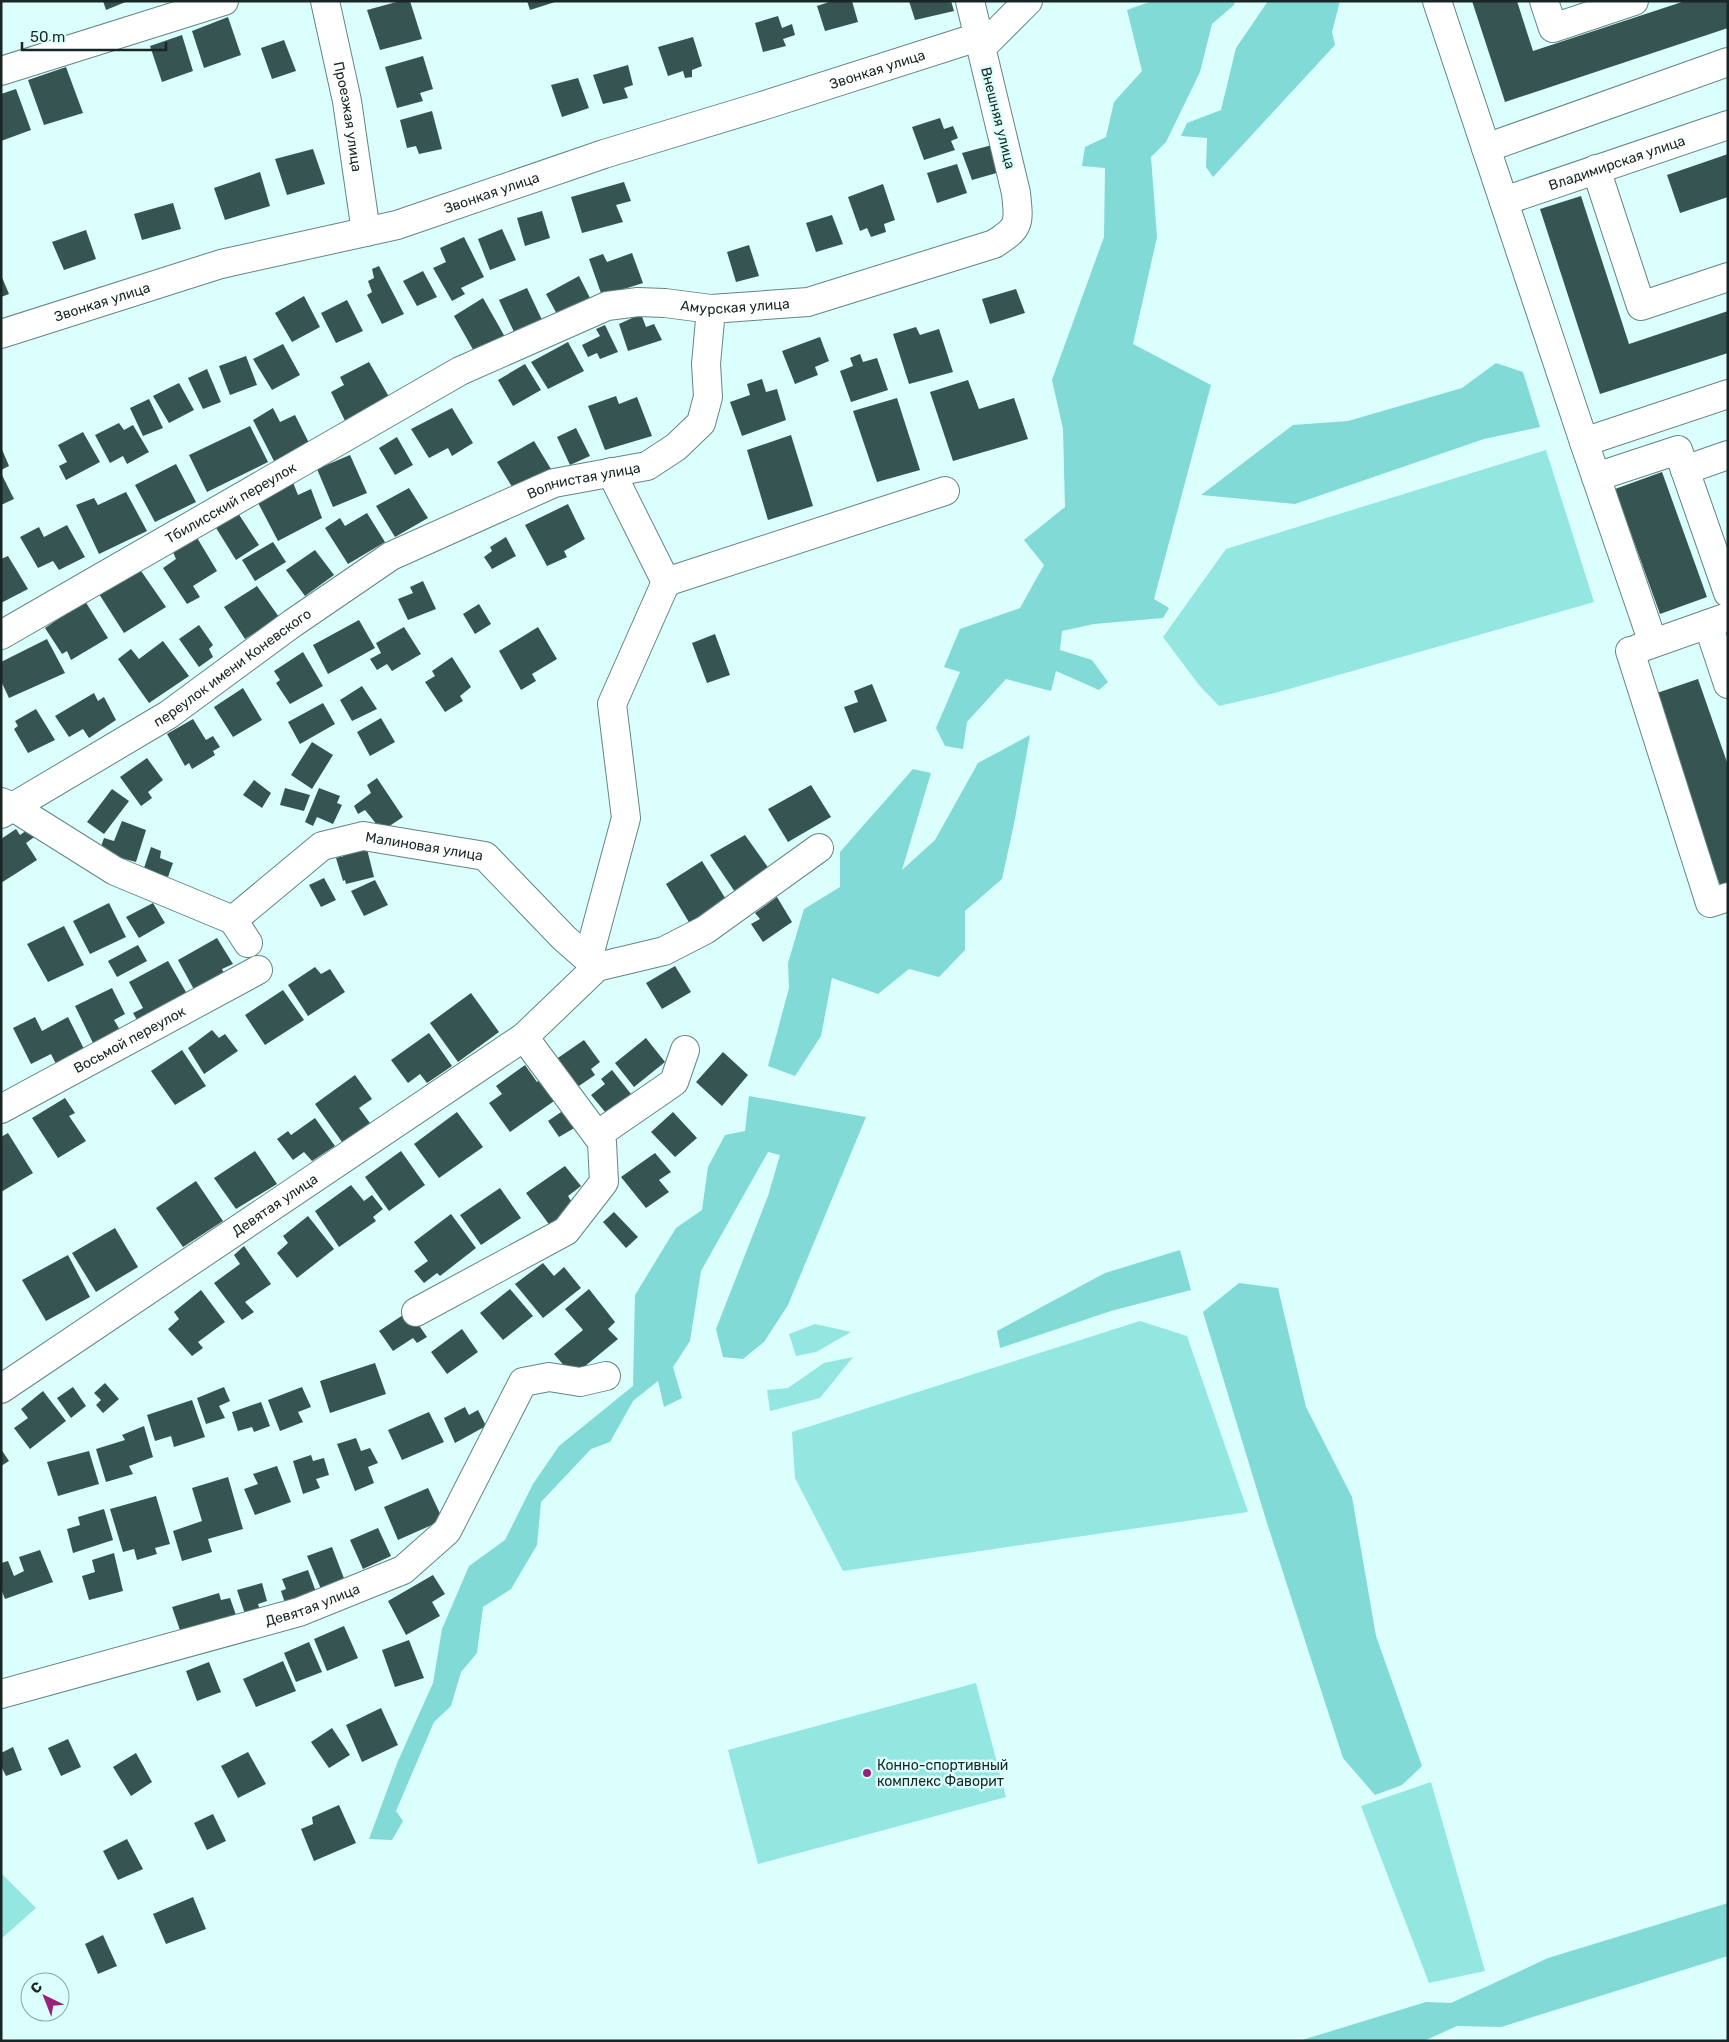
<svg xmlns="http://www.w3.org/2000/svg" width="1729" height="2042" viewBox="0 0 1729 2042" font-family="Rubik,sans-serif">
<rect width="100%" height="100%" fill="#dbfffc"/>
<g fill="#94e6e1">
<polygon points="1546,450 1594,602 1275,693 1219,706 1199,685 1163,637 1226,549"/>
<polygon points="1140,1321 1187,1336 1248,1512 843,1571 795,1478 792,1432"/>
<polygon points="815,1324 851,1332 816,1352 796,1356 789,1334"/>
<polygon points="853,1357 820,1398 770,1411 767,1390 788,1388 824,1363"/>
<polygon points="976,1683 1006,1797 758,1864 728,1750"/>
<polygon points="1431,1782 1485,1971 1429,1983 1361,1806"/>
<polygon points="1,1873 36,1908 1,1939"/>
</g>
<g fill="#81dad5">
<polygon points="1152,1 1235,1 1234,5 1212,24 1200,72 1166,142 1151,157 1157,237 1133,344 1211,385 1154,599 1169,608 1163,618 1094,624 1062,631 1060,650 1092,660 1108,682 1099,690 1056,671 1051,691 1006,679 967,722 963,749 945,746 936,728 960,672 944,667 960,629 1020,608 1044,565 1024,540 1065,507 1063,429 1052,380 1104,237 1105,168 1082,166 1085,147 1106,137 1114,102 1142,71 1127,10"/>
<polygon points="1268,1 1340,1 1332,32 1335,45 1213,177 1206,167 1207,138 1181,136 1187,123 1221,110 1236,48"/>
<polygon points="1496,363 1523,372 1540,427 1484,439 1295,504 1201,495 1293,425 1348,421 1462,388"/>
<polygon points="1030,735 1014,824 1002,879 965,911 965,950 939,977 909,969 878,994 832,978 821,1036 795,1076 768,1066 789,988 788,963 804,909 840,887 840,852 913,769 931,773 902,870 935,840 978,763"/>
<polygon points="749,1096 866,1117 788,1305 764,1342 743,1359 723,1357 716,1329 768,1196 780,1155 768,1152 701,1271 690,1341 673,1367 682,1398 664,1407 658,1381 633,1401 610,1442 591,1449 541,1502 537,1545 511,1589 483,1607 477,1653 461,1672 451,1706 434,1722 396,1811 403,1821 392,1840 369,1839 398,1761 433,1683 442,1629 469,1566 505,1540 533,1484 559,1446 633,1386 635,1295 676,1228 702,1210 708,1167 725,1135 745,1131"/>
<polygon points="1180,1250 1191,1290 1111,1311 1000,1348 997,1331 1105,1273"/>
<polygon points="1239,1283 1278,1288 1306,1407 1352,1497 1376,1636 1422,1766 1402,1785 1375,1795 1343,1758 1267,1523 1203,1312"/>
<polygon points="1728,1903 1728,1956 1501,2027 1457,2026 1424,2041 1299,2041 1426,2002 1451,2003 1548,1958"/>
</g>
<g fill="#355452">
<polygon points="103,1 128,1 106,10"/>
<polygon points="400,1 410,1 422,39 380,50 367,10"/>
<polygon points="527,1 555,1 555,2 530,10"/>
<polygon points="832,1 852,1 858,22 825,31 817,6"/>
<polygon points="909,1 951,1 954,11 915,20"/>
<polygon points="1472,1 1517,1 1533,51 1685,1 1728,1 1728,28 1505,102"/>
<polygon points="778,16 782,28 792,24 795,35 783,39 786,46 763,52 755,23"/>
<polygon points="228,17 241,55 204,68 192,31"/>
<polygon points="182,35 193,71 162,82 150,46"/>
<polygon points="693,37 702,66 692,70 692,77 685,78 683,71 668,76 658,47"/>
<polygon points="284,40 296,71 272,79 261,48"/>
<polygon points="423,56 433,89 420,93 423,101 397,108 385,67"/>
<polygon points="628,65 633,85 624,88 628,98 603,104 593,75"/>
<polygon points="66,67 83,113 44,125 28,80"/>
<polygon points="578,78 589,108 562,117 551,85"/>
<polygon points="16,89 31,130 1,141 1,94"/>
<polygon points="432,111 442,149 419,154 416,146 407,148 400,120"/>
<polygon points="940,118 944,129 953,126 958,138 951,141 955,150 924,160 912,127"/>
<polygon points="992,145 1000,172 972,180 962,153"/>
<polygon points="313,149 325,184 287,195 275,159"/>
<polygon points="1728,154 1728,197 1680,213 1667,175"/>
<polygon points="957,164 967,193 937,203 927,173"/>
<polygon points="260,172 270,206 225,220 214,188"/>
<polygon points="624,182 631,201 616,205 623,222 582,233 571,197"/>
<polygon points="883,184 895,220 884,224 886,232 871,237 867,228 860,231 848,197"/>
<polygon points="1581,196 1629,344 1728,311 1728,353 1600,394 1540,209"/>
<polygon points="173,203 181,229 142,240 134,214"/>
<polygon points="542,211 550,238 525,246 517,218"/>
<polygon points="832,215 843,244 816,252 806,223"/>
<polygon points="502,229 516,260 490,270 478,239"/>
<polygon points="86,230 96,259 64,270 52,242"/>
<polygon points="464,237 484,277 461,288 465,294 452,301 433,268 446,262 440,248"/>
<polygon points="749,245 759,276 736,282 727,252"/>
<polygon points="632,253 643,283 602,296 589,259 603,254 607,262"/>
<polygon points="379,266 404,314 382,324 367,295 372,292 368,281 374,278 372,269"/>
<polygon points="423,271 437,297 417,306 403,281"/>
<polygon points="1,275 9,294 1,297"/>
<polygon points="579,276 591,300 558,316 546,294"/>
<polygon points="527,288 543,322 515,334 499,300"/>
<polygon points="1016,289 1025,313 990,324 982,299"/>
<polygon points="304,296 320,327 292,342 275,313"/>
<polygon points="483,298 505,337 475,353 454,316"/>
<polygon points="347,300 363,331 336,343 321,313"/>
<polygon points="641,314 646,327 654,324 662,340 628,351 619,324"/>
<polygon points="605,325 618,352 600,359 597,353 588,357 582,345 600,336 596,329"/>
<polygon points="916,327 920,335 939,329 953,372 909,384 893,334"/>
<polygon points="820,337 829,361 815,367 818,375 795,384 782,351"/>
<polygon points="568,342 584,371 548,389 531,362"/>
<polygon points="283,344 300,375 272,390 253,359"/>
<polygon points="860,354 863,362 877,358 888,390 851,402 840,371 853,366 850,358"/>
<polygon points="246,356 257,385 230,395 219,366"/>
<polygon points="369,362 392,402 347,425 331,392 344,385 340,377"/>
<polygon points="525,364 541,390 513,406 498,380"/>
<polygon points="207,369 221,402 203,409 188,378"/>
<polygon points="762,379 766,392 777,389 786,420 742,436 730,402 750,395 747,384"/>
<polygon points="968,380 979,409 1014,398 1028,439 953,461 930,392"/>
<polygon points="179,383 194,410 169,423 153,396"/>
<polygon points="616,396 619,404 637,397 652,436 605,450 588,406"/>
<polygon points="897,398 920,470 877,482 853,411"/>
<polygon points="149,399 163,428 143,436 130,408"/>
<polygon points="273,408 280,422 295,415 309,443 274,461 253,420"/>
<polygon points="452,408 473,443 452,456 448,448 429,458 411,429"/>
<polygon points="119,423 124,430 133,425 149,452 127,464 123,456 110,463 95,435"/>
<polygon points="250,426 268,462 207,492 189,455"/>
<polygon points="576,428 590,456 570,465 557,437"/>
<polygon points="83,432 100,462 66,480 59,466 67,462 58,445"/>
<polygon points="791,435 813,506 768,520 747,450"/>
<polygon points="397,437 413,465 395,475 379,448"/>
<polygon points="534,441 554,474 517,495 497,462"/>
<polygon points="1,447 9,466 1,470"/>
<polygon points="350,455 367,493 333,507 317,469"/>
<polygon points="176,464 196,502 155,522 135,485"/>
<polygon points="1662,472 1707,597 1660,614 1615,489"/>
<polygon points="1,473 14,499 1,505"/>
<polygon points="292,480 298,495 311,489 322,518 278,541 255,497"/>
<polygon points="409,488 428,518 395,537 376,506"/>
<polygon points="126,492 147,531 99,554 76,505 94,498 98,505"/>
<polygon points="568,504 585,539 564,551 567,557 547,566 525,525"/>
<polygon points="236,510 259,545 236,560 213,523"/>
<polygon points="367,513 385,542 348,564 325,528 340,518 345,526"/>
<polygon points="67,525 85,557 59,570 53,561 38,568 20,537 39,527 44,537"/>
<polygon points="196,536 217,571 193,586 200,597 187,604 163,568 176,559 172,550"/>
<polygon points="506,537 516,556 492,569 484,557 492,551 490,547"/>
<polygon points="273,542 286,562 255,581 242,560"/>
<polygon points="315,550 334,575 305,596 286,570"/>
<polygon points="8,556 28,589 1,603 1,559"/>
<polygon points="139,568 166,607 124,633 99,594"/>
<polygon points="423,581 436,609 408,620 398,599 413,593 410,587"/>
<polygon points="257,586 279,617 245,639 224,607"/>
<polygon points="85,601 108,638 71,660 67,651 62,654 45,628"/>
<polygon points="479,604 491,624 475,634 463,614"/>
<polygon points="359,620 375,648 328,674 313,645"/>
<polygon points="199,625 213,645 209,649 213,657 199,667 179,639"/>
<polygon points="404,627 421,654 392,671 387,664 377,670 370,659 381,653 376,643"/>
<polygon points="538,627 557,659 532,674 536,681 521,690 499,651"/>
<polygon points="715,634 730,675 707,683 692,643"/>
<polygon points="47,639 65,673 9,698 1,681 1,662"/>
<polygon points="163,641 189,676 149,703 118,659 131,649 139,659"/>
<polygon points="303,652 323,686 290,704 276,683 280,680 274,671"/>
<polygon points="452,657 471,687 460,696 463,701 445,712 425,682 435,676 432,671"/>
<polygon points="1698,679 1728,765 1728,883 1720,885 1654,694"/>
<polygon points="872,684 887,721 854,733 844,707 858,702 854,691"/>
<polygon points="362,686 377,709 352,721 340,700"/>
<polygon points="243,688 262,720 233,737 214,707"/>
<polygon points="94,693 98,701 104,697 116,720 89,738 83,729 69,737 55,716"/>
<polygon points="323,703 335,724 300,744 288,722"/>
<polygon points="36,709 55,740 28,753 14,729 18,726 15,721"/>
<polygon points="381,718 395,742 370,756 357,732"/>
<polygon points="193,719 206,740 213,736 220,747 213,751 215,755 192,769 189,763 185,766 167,734"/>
<polygon points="312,742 333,755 312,789 291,775"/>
<polygon points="147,758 163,780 148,792 152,798 141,806 120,777"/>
<polygon points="377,778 403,817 382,831 365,810 358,814 354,806 371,793 367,785"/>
<polygon points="254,780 271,793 262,808 243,795"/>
<polygon points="811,785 831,817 788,842 768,809"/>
<polygon points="285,788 310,795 304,811 280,805"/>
<polygon points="319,788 340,796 337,803 342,805 333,824 317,817 313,826 305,822"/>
<polygon points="112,789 129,801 104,834 87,822"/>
<polygon points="122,821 146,830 136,862 99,852 104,838 114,841"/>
<polygon points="34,825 40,833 26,843 37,860 1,883 1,839 16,829 20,835"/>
<polygon points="745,835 772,873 737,895 710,855"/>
<polygon points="366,845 374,877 346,884 345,880 343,881 336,858 344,856 342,851"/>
<polygon points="151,847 161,851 160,858 173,863 168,877 158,874 156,880 142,874"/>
<polygon points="702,861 727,901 690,924 666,884"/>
<polygon points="324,878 336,900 321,907 309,885"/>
<polygon points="375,880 388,905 364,916 351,891"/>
<polygon points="777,897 792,922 763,942 751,924 760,919 755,913"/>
<polygon points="109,903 126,937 90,954 73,921"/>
<polygon points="153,903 165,923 139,938 126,917"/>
<polygon points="64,926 84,965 48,982 27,944"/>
<polygon points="217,938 233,964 222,969 227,980 198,997 178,960"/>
<polygon points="138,945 147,961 117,977 108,961"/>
<polygon points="168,961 190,999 140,1025 133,1013 143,1008 129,982"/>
<polygon points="675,966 691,992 662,1009 646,983"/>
<polygon points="315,967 321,974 330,969 345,992 308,1016 288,985"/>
<polygon points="112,988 125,1014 114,1020 120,1030 93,1043 75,1006"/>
<polygon points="283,990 304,1020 265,1045 245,1015"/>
<polygon points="471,993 499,1032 458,1062 430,1023"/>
<polygon points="35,1017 42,1031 68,1017 87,1055 59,1070 51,1054 31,1064 13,1028"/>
<polygon points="212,1030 219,1038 225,1034 238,1051 204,1074 188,1048"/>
<polygon points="429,1033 452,1066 427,1083 420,1074 408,1083 391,1060"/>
<polygon points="646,1038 665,1062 634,1087 615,1063"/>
<polygon points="584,1040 600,1062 591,1069 595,1075 573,1090 552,1062"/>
<polygon points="182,1050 206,1086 175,1105 151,1071"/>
<polygon points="723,1052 748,1075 722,1106 696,1082"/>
<polygon points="525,1065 537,1082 542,1078 557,1099 510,1132 489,1103 502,1094 496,1086"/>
<polygon points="612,1070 631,1094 606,1113 591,1095 605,1084 601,1079"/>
<polygon points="355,1075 372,1099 359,1108 370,1123 342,1142 315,1104"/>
<polygon points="65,1098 75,1113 69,1116 86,1141 58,1158 32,1118"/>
<polygon points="564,1110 576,1127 559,1137 548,1121"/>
<polygon points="457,1112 483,1147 439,1178 414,1144"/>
<polygon points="673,1112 697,1138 675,1157 651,1132"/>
<polygon points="315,1118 335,1146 312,1161 304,1152 293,1160 277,1139 288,1131 291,1135"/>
<polygon points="8,1133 33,1173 1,1192 1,1137"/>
<polygon points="255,1151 277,1184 236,1209 214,1178"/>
<polygon points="401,1151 425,1185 389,1211 365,1177"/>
<polygon points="655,1153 671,1172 659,1180 669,1192 646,1208 621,1177"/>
<polygon points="565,1166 581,1186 568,1196 576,1209 551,1227 526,1193"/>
<polygon points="196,1181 223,1221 183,1247 156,1208"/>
<polygon points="351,1185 364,1201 372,1195 383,1209 373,1217 376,1221 339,1247 315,1211"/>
<polygon points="500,1188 521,1218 481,1245 460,1215"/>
<polygon points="614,1212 638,1237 626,1248 603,1222"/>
<polygon points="451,1214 476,1248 440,1276 437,1273 424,1283 414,1271 428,1261 414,1242"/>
<polygon points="308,1216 334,1249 297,1278 277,1253 288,1243 283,1236"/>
<polygon points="115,1228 138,1267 96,1292 72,1253"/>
<polygon points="244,1246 271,1284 245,1302 254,1312 242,1320 214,1283 240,1264 234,1255"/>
<polygon points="68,1255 90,1297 46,1321 22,1280"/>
<polygon points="543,1263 554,1276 564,1267 581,1288 543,1318 515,1284"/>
<polygon points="510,1289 533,1316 503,1340 480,1313"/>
<polygon points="589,1289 615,1322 608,1329 618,1339 573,1376 554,1354 583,1330 565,1309"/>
<polygon points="201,1290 225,1322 198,1342 203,1348 192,1356 168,1329 179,1319 174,1312"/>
<polygon points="409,1311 427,1337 417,1343 413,1338 393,1351 379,1331"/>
<polygon points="462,1329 478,1352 447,1374 431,1352"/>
<polygon points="375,1363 386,1394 330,1413 320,1381"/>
<polygon points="105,1383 119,1399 103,1413 96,1405 101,1400 94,1393"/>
<polygon points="73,1387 86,1406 71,1418 57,1398"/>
<polygon points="224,1387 230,1401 219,1406 225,1418 206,1424 197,1398"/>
<polygon points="302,1387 311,1407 298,1412 303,1422 280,1431 268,1400"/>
<polygon points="43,1391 66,1421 30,1449 14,1428 28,1418 21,1409"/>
<polygon points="192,1400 205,1437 174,1447 171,1436 155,1441 147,1415"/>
<polygon points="261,1402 270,1426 254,1432 252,1427 238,1431 232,1412"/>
<polygon points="465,1407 469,1415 478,1410 486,1426 455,1443 444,1418"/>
<polygon points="429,1412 444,1442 402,1460 388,1430"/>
<polygon points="144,1426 153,1457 129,1466 133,1474 106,1482 96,1449 125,1440 122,1435"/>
<polygon points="356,1438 361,1451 370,1448 378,1463 368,1467 374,1483 355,1491 337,1444"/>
<polygon points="1,1449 9,1461 1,1466"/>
<polygon points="89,1451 99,1484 58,1496 47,1462"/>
<polygon points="311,1455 313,1461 324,1458 329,1475 316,1479 320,1488 303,1494 293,1461"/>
<polygon points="277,1466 291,1502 255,1515 244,1489 258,1484 253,1474"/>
<polygon points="228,1477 243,1529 208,1539 212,1552 182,1561 173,1531 202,1521 192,1488"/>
<polygon points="428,1488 443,1520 398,1540 384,1507"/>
<polygon points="156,1496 170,1544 155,1548 157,1554 137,1560 134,1549 123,1552 110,1509"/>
<polygon points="104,1509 113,1540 73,1553 67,1529 80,1525 78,1517"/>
<polygon points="378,1528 391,1556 363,1569 350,1540"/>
<polygon points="332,1547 345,1581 321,1589 307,1556"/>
<polygon points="40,1550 53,1582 5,1599 1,1589 1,1563 8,1561 14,1576 24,1571 19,1557"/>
<polygon points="114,1553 123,1591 89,1600 82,1576 95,1572 92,1560"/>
<polygon points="308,1570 316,1592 285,1603 281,1591 286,1589 282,1579"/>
<polygon points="433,1575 445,1594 432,1602 440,1616 406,1635 388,1601"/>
<polygon points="262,1583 267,1601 258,1604 260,1610 245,1614 237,1590"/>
<polygon points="219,1593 221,1600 230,1598 237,1618 181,1633 172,1607"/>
<polygon points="344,1626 358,1658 327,1671 314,1639"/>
<polygon points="409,1640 424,1678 395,1687 382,1650"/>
<polygon points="309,1642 322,1672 296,1682 284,1653"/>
<polygon points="283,1661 296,1691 256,1707 243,1679"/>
<polygon points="209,1662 221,1692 197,1701 186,1671"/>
<polygon points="381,1708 398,1745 362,1762 346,1725"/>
<polygon points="332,1728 350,1755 329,1768 311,1742"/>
<polygon points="68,1739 81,1767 61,1776 48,1748"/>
<polygon points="13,1747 22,1770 6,1776 1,1766 1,1753"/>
<polygon points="248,1752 266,1784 238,1798 221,1766"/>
<polygon points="136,1753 152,1782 131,1796 113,1767"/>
<polygon points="339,1805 356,1843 314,1861 301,1829 313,1824 312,1817"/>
<polygon points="213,1814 226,1841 207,1850 194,1823"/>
<polygon points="127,1839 143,1869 118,1880 103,1851"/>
<polygon points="193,1897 206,1929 166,1944 153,1914"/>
<polygon points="103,1935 117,1966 98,1974 85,1944"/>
</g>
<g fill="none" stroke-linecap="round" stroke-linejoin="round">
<g stroke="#648583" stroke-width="30">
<g id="minor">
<path id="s1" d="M325,1L347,101L366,232"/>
<polyline points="1437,1 1584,442 1653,643"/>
<polyline points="1544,1 1553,28 1634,1"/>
<polyline points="981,48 1028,1"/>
<polyline points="1,71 224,1"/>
<polyline points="1486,148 1728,62"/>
<polyline points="1596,169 1641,306 1728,277"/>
<path id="s2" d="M1504,201L1728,125"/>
<path id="s3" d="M1,334L221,264L397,225L604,154L762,106L978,37"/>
<polyline points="1584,442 1728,394"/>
<polyline points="1728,455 1685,470 1728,593"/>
<polyline points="611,472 666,582 945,491"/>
<polyline points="1596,477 1678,450 1685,470"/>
<polyline points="1708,624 1728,684"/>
<path id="s4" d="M1,635L460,371L607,306L638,302L665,303L711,309L808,302L994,244C1021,227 1019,223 1016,193L970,1"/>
<polyline points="1637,649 1728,617"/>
<polyline points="1630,651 1710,903 1728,897"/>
<polyline points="1,802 13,807 115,871 233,920 248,943"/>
<path id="s5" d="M1,814L168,715L293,623L391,556L554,483L647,466L676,447L701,423L708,397L706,364L711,309"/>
<path id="s6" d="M233,920L322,846L363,836L485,856L564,938L597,967"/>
<polyline points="588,959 626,818 612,704 666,582"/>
<path id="s7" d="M1,1109L258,970"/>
<polyline points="597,1135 674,1082 685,1050"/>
<polyline points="416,1312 566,1231 604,1182 602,1142 524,1037"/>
<path id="s8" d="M1,1389L524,1037L597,967L664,951L705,930L819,848"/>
<path id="s9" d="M1,1694L299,1612L403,1570L447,1531L523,1382L549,1377L580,1382L606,1376"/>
</g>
</g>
<use href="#minor" stroke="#fff" stroke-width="28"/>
</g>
<circle fill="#99217b" stroke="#dbfffc" stroke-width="2" cx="867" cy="1773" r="5"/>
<g text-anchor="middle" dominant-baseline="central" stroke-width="5" stroke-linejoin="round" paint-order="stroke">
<g font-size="14" fill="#182625" stroke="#dbfffc">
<text stroke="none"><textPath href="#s3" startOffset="916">Звонкая улица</textPath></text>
<text stroke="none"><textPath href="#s1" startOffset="118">Проезжая улица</textPath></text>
<text transform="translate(998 118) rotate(76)">Внешняя улица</text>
<text stroke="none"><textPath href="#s2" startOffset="119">Владимирская улица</textPath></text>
<text stroke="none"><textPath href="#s3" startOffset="511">Звонкая улица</textPath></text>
<text stroke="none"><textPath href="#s3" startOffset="106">Звонкая улица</textPath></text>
<text stroke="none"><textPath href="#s4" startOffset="819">Амурская улица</textPath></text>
<text stroke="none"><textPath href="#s5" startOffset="676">Волнистая улица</textPath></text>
<text stroke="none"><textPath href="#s4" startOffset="265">Тбилисский переулок</textPath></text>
<text stroke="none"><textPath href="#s5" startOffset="274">переулок имени Коневского</textPath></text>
<text stroke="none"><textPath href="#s6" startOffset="220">Малиновая улица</textPath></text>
<text stroke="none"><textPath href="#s7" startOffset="146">Восьмой переулок</textPath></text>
<text stroke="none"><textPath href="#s8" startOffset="330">Девятая улица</textPath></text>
<text stroke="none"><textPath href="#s9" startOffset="324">Девятая улица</textPath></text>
</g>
<g font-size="14" fill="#182625" stroke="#dbfffc" text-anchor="start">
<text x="877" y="1765">Конно-спортивный<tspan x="877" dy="16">комплекс Фаворит</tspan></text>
</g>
</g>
<rect width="1729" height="2042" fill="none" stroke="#182625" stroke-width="5"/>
<g transform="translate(45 1997) rotate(317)"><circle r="24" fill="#dbfffc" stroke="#8da8a6"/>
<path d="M0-4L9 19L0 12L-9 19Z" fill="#99217b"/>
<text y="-8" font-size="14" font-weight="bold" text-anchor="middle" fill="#182625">С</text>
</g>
<path d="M22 42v8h144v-8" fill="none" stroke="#182625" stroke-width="2.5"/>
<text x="30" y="42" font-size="15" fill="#182625" stroke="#dbfffc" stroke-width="4" paint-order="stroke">50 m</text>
</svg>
